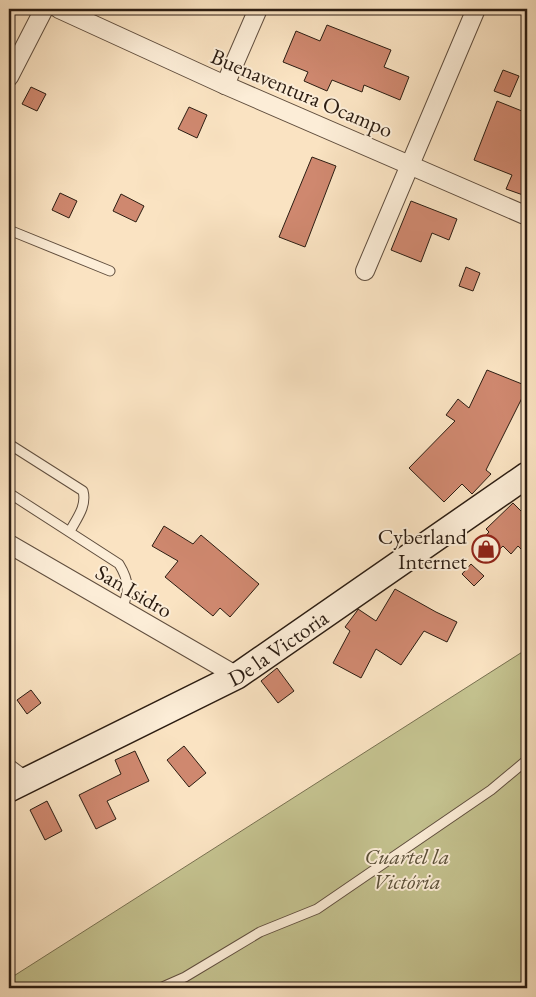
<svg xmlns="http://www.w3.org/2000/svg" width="536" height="997" viewBox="0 0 536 997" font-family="'EB Garamond',serif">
<rect width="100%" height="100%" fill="#fae3c2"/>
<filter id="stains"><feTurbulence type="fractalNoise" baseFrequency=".004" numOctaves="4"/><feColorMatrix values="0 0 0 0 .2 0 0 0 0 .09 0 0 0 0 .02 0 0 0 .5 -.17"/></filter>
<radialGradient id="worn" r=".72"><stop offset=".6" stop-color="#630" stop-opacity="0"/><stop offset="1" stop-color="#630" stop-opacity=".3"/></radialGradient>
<polygon fill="#c4c28f" stroke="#787050" points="527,649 527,988 9,988 9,979"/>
<g fill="#cf886f" stroke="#2c1d12">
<polygon points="327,25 391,50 384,67 409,77 400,100 364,85 362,92 332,80 327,91 304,81 308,72 283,62 296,31 320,41"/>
<polygon points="503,70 519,76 510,97 494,91"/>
<polygon points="31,87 46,94 37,111 22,104"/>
<polygon points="497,101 527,113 527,186 523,195 506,189 512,175 474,160"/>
<polygon points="189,107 207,115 197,138 178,129"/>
<polygon points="312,157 336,166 305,247 279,237"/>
<polygon points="60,193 77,201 69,218 52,210"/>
<polygon points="121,194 144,206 136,222 113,211"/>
<polygon points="411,201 457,219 449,240 432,233 421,262 391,250"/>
<polygon points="466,267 480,273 473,291 459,286"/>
<polygon points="487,370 527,386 527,388 486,470 491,474 472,494 462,484 444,502 409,468 455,421 446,415 458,399 469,408"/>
<polygon points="513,503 527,517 527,555 518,546 511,554 503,546 485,563 472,550 489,532 486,529"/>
<polygon points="164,526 193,544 201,535 259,584 230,617 220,608 213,616 165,577 178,561 152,546"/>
<polygon points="471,564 484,576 474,586 462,574"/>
<polygon points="395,589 436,612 457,622 447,642 424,631 401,665 376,649 361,678 333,663 350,631 345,627 357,611 358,609 376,621"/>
<polygon points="277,668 294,691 278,703 261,681"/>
<polygon points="31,690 41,703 27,714 17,700"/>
<polygon points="184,746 206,773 189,787 167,760"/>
<polygon points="135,751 149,781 107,801 116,819 96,829 79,795 121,774 115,760"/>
<polygon points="47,801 62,831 45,840 30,810"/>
</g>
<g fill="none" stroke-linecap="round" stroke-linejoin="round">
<g stroke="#604e3e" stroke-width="11">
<g id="lane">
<polyline points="9,230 110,271"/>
<path d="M9,444L83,491C87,506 77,518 70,531"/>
<path d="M9,493L119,564C130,582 129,591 122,610"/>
<polyline points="160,988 185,977 260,932 317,909 491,790 527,760"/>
</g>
</g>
<g stroke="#604e3e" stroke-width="20">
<g id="street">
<polyline points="59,9 225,85 527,216"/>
<polyline points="9,77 44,9"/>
<polyline points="225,85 258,9"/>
<polyline points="365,271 476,9"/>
<polyline points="9,544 237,676"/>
<polyline points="9,769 25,781"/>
</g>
</g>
<g stroke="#2c1d12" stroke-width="28">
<g id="secondary">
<path id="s1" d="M9,789L237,676L527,475"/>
</g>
</g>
<use href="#lane" stroke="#fcedd7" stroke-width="9"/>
<use href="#street" stroke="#fcedd7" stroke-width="18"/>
<use href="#secondary" stroke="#fcedd7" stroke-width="25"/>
</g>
<defs>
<g id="shop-ring" transform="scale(1.4375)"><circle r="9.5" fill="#fcedd7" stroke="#8f2418" stroke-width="1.5"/><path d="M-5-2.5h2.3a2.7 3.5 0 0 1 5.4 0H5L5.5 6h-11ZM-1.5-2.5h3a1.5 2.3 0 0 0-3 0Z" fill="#8f2418"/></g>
</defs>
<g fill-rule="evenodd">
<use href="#shop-ring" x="486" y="549"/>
</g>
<g text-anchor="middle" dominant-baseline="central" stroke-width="4" stroke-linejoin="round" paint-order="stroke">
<g font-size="22" fill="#2c1d12" stroke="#fcedd7">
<text transform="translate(302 93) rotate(23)">Buenaventura Ocampo</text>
<text transform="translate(134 591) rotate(30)">San Isidro</text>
<text stroke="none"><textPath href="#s1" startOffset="304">De la Victoria</textPath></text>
</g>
<g font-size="22" fill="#2c1d12" stroke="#fcedd7" text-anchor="end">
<text x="467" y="536">Cyberland<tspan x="467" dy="25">Internet</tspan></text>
</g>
<g font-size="22" font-style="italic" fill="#5a4f38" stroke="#fcedd7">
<text x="407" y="856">Cuartel la<tspan x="407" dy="25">Victória</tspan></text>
</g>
</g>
<rect width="536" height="997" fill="none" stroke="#fae3c2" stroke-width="30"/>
<rect x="10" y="10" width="516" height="977" fill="none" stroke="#2c1d12" stroke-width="2.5"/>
<rect x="15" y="15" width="506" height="967" fill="none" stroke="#2c1d12"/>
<rect width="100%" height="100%" filter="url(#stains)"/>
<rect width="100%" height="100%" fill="url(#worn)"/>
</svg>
